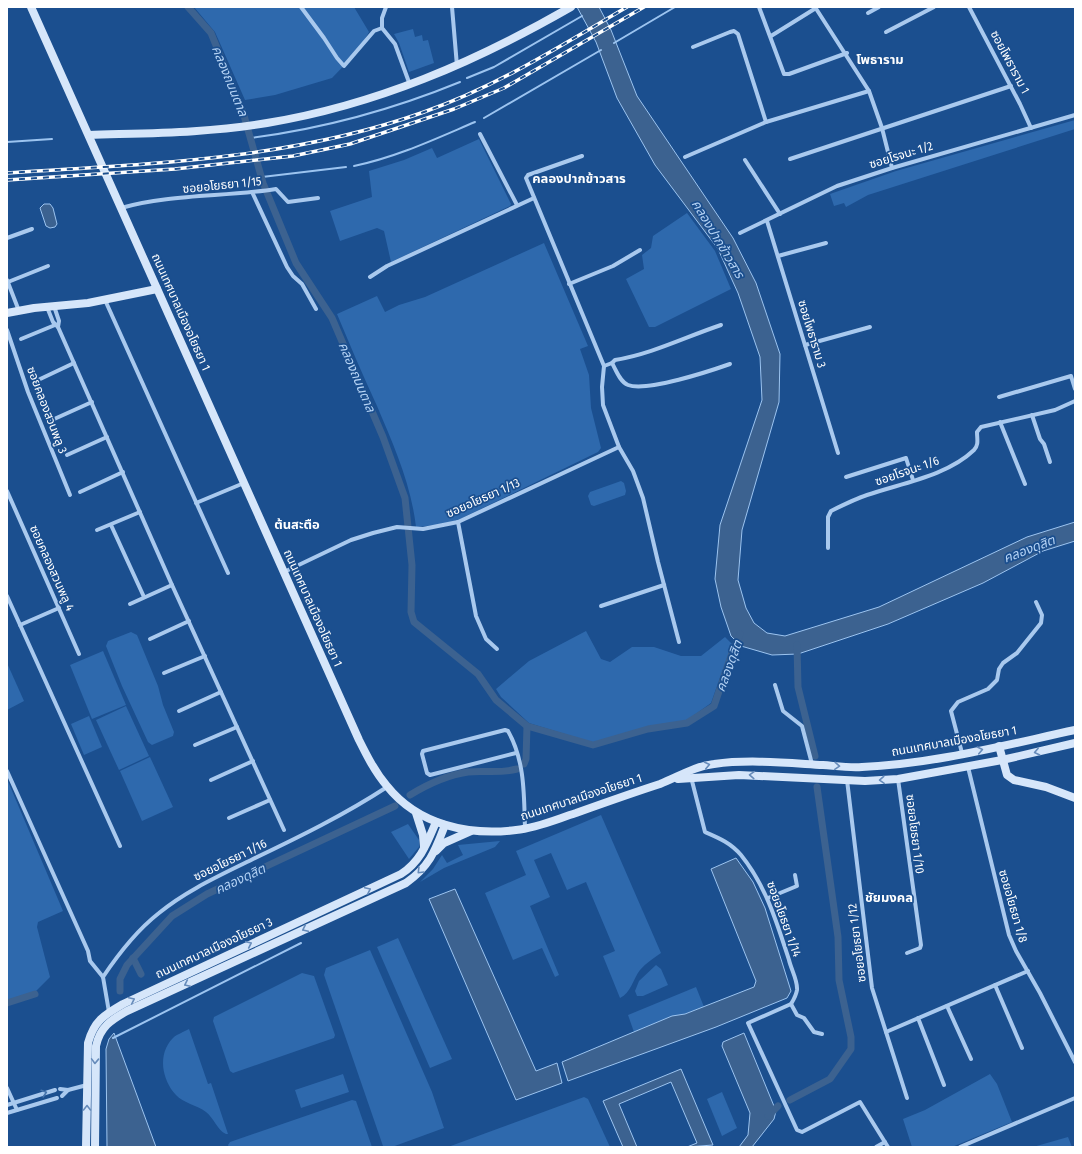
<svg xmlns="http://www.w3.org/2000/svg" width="1082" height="1154" viewBox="0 0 1082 1154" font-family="'Fira Sans Condensed','Noto Sans Thai',sans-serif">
<rect width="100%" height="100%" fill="#1b4f8f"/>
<g fill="#2e69ad">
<polygon points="194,7 354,7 369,32 358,51 332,78 275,95 245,100 215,32"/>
<polygon points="413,29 415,37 422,35 423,41 428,40 434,63 409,72 399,43 394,34"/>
<polygon points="1075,120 1075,129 868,195 846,207 844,203 834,206 830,194 896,171"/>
<polygon points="479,139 511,204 510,206 391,262 384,231 377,228 340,241 330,211 372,197 369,171 404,160 432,148 437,158"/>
<polygon points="687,213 715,251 731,289 655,327 649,327 626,279 644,269 642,255 651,248 653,236"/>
<path d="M544,243L588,346L580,349L589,375L591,408L601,448L598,452L458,520L437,525L416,527C411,484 394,446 377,406C363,376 350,345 337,314L377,296L385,312L399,305L425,297Z"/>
<polygon points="621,481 624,483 626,491 625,495 594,506 591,505 588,496 590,492"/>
<polygon points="586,631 601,659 610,662 632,647 654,647 681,656 701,656 725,637 732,644 711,703 686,721 648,727 594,743 529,723 501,697 496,689 529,661"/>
<polygon points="131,632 137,635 158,686 163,705 174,732 173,736 152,745 148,742 122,686 106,646 108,641"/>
<polygon points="103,651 126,705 92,719 70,665"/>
<polygon points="7,663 24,701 7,710"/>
<polygon points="126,706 149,756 119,770 96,720"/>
<polygon points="89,716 102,747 84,755 71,724"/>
<polygon points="150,757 173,807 142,821 120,771"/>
<polygon points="7,779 63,911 38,922 37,927 50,977 36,991 7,1000"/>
<path d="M601,815L661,953C654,958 646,963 640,970C633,979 631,993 620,998L603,956L615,951L586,882L567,890L551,853L534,860L550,897L530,906L559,975L555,977L542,948L513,960L485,893L526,875L516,851Z"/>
<polygon points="408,824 419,840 419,847 409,859 391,832"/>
<polygon points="500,841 495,847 444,868 420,882 433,869 442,855 447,863 463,855 458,845"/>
<polygon points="398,938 452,1059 430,1068 377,947"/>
<polygon points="370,950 432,1092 444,1128 392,1147 383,1146 324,975 326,968"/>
<polygon points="656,965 661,969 668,985 643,996 637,996 635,991 639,981"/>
<polygon points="302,973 314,976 335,1035 334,1038 233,1073 230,1071 213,1021 214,1017"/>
<polygon points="696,987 704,1007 634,1032 628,1015"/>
<path d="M189,1029L208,1084L211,1083L228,1134H226C217,1130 214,1118 206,1112C197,1105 183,1103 176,1095C162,1080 157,1054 173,1038C177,1034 184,1032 189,1029Z"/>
<polygon points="343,1074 349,1092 301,1108 295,1090"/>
<polygon points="990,1074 997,1084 1012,1122 952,1147 912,1147 903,1119 925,1110"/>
<polygon points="722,1092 737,1128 722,1136 707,1099"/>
<polygon points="584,1097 588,1099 610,1147 448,1147"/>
<polygon points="352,1100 356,1101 372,1147 229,1147 228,1145 230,1142"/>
<polygon points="1068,1137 1072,1147 1033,1147"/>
</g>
<g fill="#3c6290" stroke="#9cc4f0">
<polygon points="577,7 599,7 611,30 637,96 733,238 756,283 780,354 779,402 742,530 738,580 746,608 754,623 767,633 785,636 879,607 1027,537 1075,522 1075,541 1043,551 983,583 888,624 798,654 772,655 741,646 731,636 721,607 715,579 720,525 762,400 760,357 738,293 718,249 655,165 617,98 596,42"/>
<polygon points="44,204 50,204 53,208 57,224 55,227 50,228 46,226 40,208"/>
<polygon points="736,858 753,882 765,908 791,991 787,998 716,1027 568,1081 562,1062 672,1016 685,1014 754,987 756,981 711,869"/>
<polygon points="455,889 536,1071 557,1063 562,1083 516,1100 429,899"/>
<polygon points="114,1033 156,1147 107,1147 106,1049 109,1039"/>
<polygon points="744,1033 776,1111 774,1119 752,1147 739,1147 748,1135 750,1113 722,1046 723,1042"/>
<polygon points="681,1069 713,1145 687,1147 697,1143 671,1082 619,1104 637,1147 623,1147 603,1101"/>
</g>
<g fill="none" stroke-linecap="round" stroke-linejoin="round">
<g stroke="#9cc4f0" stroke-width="2">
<polyline points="614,43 675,7"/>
<polyline points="467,78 494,67 582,16"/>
<polyline points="484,118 601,50"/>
<path d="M250,138C321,129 394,109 460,82"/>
<polyline points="7,142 52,139"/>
<path d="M354,166C397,157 435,139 475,122"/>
<polyline points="262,177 346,167"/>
<polyline points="113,1038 301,943"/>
</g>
<g stroke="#3c6290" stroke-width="7">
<polyline points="188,7 211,33 243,112 263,183 296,263 332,318 383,437 405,498 412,565 411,612 414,622 478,674 496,700 527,726 593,745 648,729 687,723 714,706 732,653 740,634"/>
<polyline points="797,645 798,687 815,756"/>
<polyline points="524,764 526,759 527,726"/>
<path d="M410,795C428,784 447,775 468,772C485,770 498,774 517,769"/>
<polyline points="133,958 141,974"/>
<polyline points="120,991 120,979 127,965 172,916 207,894 395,806"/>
<polyline points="7,1003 35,994"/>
<polyline points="790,1100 830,1079 851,1049 851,1037 839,980 838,937 817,787"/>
<polyline points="768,1116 778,1106"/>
</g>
<g stroke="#a9c9ee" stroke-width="4">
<polyline points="301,7 324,38 337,58 344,66 374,31 382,28"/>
<polyline points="452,7 457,66"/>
<polyline points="759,7 784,74 789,74 847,53"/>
<polyline points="815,7 869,91 882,128 892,168"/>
<polyline points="969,7 1020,104 1031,128"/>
<polyline points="868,13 879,7"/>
<polyline points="382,28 395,44 410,85"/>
<polyline points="382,28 382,18 386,7"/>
<polyline points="886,32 934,7"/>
<polyline points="771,36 816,8"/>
<polyline points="693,47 730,32 734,31 738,34 766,122"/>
<polyline points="480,134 517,205"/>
<polyline points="582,156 528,175 526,178 604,366 602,387 603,405 619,447 633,471 643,498 658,562 679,642"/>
<polyline points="685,157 766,122 869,91"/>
<polyline points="790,159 1011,86"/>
<polyline points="745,160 780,214"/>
<polyline points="252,192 287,267 293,276 302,284 316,309"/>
<path d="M121,208C168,194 227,197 276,189L288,202L318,198"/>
<polyline points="767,221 838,453"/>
<polyline points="740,233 837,186 892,168 1075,115"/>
<polyline points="7,238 32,229"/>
<polyline points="778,256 826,243"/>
<polyline points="370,277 387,266 534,198"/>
<polyline points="7,280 19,311"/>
<polyline points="8,282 48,266"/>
<polyline points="569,284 613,266 640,250"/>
<polyline points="105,300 228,573"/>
<polyline points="54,306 59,321 58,327"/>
<polyline points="47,307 53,322 58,327 172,585 284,830"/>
<polyline points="7,330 28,392 70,495"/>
<polyline points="21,339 55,325"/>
<polyline points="805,345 870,327"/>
<path d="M612,363L615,360C652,354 685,337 721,325"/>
<path d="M604,366L612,363C616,370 620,382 628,385C647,392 710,371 730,364"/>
<polyline points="36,381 74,363"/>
<polyline points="999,397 1071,376 1075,389"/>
<polyline points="1032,415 1040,439 1044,444 1050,462"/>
<polyline points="52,420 92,402"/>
<polyline points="1000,422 1025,484"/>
<polyline points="67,455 107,437"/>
<polyline points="846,477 906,458 913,480"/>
<polyline points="7,491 79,654"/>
<polyline points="80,492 123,472"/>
<polyline points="196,503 244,483"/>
<polyline points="458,522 476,616 486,639 497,649"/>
<polyline points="111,525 144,597"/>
<polyline points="97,530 140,512"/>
<path d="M828,548V517L831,511C843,505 855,499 867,495C902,483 947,476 974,450C979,445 977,439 977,432L981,427L1055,410L1075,401"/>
<polyline points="284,572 351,540 373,533 397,527 423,529 458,522 619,447"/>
<polyline points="7,596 120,846"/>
<polyline points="130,604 172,585"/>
<polyline points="601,606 664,585"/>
<polyline points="20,625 59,608"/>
<polyline points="150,639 189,621"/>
<polyline points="164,673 205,656"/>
<polyline points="775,685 783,711 802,726 812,764"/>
<polyline points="179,711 221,692"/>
<polyline points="195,745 237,727"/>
<path d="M516,753L430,775L427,773L422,754L423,751L505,730L508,731C525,761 524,795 525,829"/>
<polyline points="962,753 951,711 958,702 988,689 997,680 999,669 1003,663 1017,653 1041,623 1042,615 1036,602"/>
<polyline points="968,767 1009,935 1016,951 1040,993 1075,1062"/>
<polyline points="7,771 88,951 90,961 103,977 109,1012"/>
<path d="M691,777L705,832C719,838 731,843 741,855C766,886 777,923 789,960C791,969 798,981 797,990C796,996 794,999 791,1004L748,1023L797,1130L802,1132L860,1102L888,1147"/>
<polyline points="898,779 921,945 920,948 907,953"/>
<polyline points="211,780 253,761"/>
<polyline points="847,780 872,988 907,1098"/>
<polyline points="229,818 270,800"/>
<polyline points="768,898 797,886 795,875"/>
<path d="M103,977C119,953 136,931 159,913C187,890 221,875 253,859C299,837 344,815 387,787"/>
<polyline points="995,985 1022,1048"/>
<polyline points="791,1004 797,1015 804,1018 814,1032 822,1034"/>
<polyline points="947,1006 971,1059"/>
<polyline points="918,1018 944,1085"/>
<polyline points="886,1032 1028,971"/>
<polyline points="7,1088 17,1110"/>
<polyline points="60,1089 68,1090 87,1085"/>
<polyline points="62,1096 68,1090"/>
<polyline points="7,1105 55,1090"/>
<polyline points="7,1113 57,1098"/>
<polyline points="876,1147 885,1142"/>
<polyline points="960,1147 1075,1098"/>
</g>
<g stroke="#d6e6fa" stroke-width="8">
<path d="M31,7L359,740C367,756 375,772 387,786C418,825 469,836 516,830C537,828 557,819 576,813C604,803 632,793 660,784C678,777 695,766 714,764C749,759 788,763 823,765C836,766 849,768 862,767C934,764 1005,745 1075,730"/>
<path d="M89,135C148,133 209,133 267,123C376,105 475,62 571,7"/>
<polyline points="7,313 34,308 88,303 157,289"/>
<polyline points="999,746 1007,775 1014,780 1046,787 1075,798"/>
<polyline points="678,779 739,775 865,781 898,779 1002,760 1075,743"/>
<polyline points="416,813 423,835 424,847"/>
<polyline points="436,851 444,843 471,831"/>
<path d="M86,1147L88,1043C94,1021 104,1015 123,1004L401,874C421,861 427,843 436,822"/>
<path d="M95,1147L96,1046C100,1027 111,1020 127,1011L406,883C430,866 435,851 445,825"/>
</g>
<g stroke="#fff" stroke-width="3.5">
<g id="rail">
<path d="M7,173C147,164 290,160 424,112C498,86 560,46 627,7"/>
<polyline points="7,180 175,169 293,156 350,144 454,109 504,88 644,7"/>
</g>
</g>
<use href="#rail" stroke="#1b4f8f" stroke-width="2" stroke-dasharray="6" stroke-linecap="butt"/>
</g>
<defs><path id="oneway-chevron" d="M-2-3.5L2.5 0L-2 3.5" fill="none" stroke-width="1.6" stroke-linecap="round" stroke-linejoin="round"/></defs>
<g stroke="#668bba">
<use href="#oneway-chevron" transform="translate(980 750) rotate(-12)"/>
<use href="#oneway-chevron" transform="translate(1037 752) rotate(167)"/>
<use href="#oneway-chevron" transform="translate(707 765) rotate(-13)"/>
<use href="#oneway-chevron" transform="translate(837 766) rotate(4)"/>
<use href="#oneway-chevron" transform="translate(752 775) rotate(-177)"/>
<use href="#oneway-chevron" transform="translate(882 780) rotate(176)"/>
<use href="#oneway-chevron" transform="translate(420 871) rotate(135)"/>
<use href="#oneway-chevron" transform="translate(368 890) rotate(-25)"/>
<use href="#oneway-chevron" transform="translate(305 929) rotate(155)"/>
<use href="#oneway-chevron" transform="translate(249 944) rotate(-25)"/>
<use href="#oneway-chevron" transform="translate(187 984) rotate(155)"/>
<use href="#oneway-chevron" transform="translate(132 1000) rotate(-25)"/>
<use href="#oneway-chevron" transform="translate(95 1061) rotate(92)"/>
<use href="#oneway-chevron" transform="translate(87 1108) rotate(-90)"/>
</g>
<use stroke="#4674ac" href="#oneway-chevron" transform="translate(44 1093) rotate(-17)"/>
<g text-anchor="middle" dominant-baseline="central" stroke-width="3.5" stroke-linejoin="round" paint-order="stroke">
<g font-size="12" fill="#fff" stroke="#1b4f8f">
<text transform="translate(1010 62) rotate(62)">ซอยโพธาราม 1</text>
<text transform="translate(901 155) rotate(-17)">ซอยโรจนะ 1/2</text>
<text transform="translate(222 185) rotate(-6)">ซอยอโยธยา 1/15</text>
<text transform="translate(181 312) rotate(66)">ถนนเทศบาลเมืองอโยธยา 1</text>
<text transform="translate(812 334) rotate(73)">ซอยโพธาราม 3</text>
<text transform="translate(47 410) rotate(69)">ซอยคลองสวนพลู 3</text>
<text transform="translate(907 471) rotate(-19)">ซอยโรจนะ 1/6</text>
<text transform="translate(483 498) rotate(-24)">ซอยอโยธยา 1/13</text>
<text transform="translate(52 568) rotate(66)">ซอยคลองสวนพลู 4</text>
<text transform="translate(313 608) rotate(66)">ถนนเทศบาลเมืองอโยธยา 1</text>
<text transform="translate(954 741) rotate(-10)">ถนนเทศบาลเมืองอโยธยา 1</text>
<text transform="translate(581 797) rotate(-18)">ถนนเทศบาลเมืองอโยธยา 1</text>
<text transform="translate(915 834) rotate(83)">ซอยอโยธยา 1/10</text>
<text transform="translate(230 860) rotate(-26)">ซอยอโยธยา 1/16</text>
<text transform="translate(1013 906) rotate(74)">ซอยอโยธยา 1/8</text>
<text transform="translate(784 919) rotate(70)">ซอยอโยธยา 1/14</text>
<text transform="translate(857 943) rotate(-97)">ซอยอโยธยา 1/12</text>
<text transform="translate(214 948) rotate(-25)">ถนนเทศบาลเมืองอโยธยา 3</text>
</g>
<g font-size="13" font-weight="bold" fill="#fff" stroke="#1b4f8f">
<text x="880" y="59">โพธาราม</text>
<text x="579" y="178">คลองปากข้าวสาร</text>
<text x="297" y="524">ต้นสะตือ</text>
<text x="889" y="897">ชัยมงคล</text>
</g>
<g font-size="13" font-style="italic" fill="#b5d3f5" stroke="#1b4f8f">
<text transform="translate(230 81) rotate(68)">คลองถนนตาล</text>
<text transform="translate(718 239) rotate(59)">คลองปากข้าวสาร</text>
<text transform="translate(357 377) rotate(67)">คลองถนนตาล</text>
<text transform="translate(1029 549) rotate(-21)">คลองดุสิต</text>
<text transform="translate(729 666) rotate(-70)">คลองดุสิต</text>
<text transform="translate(240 879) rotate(-25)">คลองดุสิต</text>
</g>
</g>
<rect width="1082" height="1154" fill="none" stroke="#ffffff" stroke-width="16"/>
</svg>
